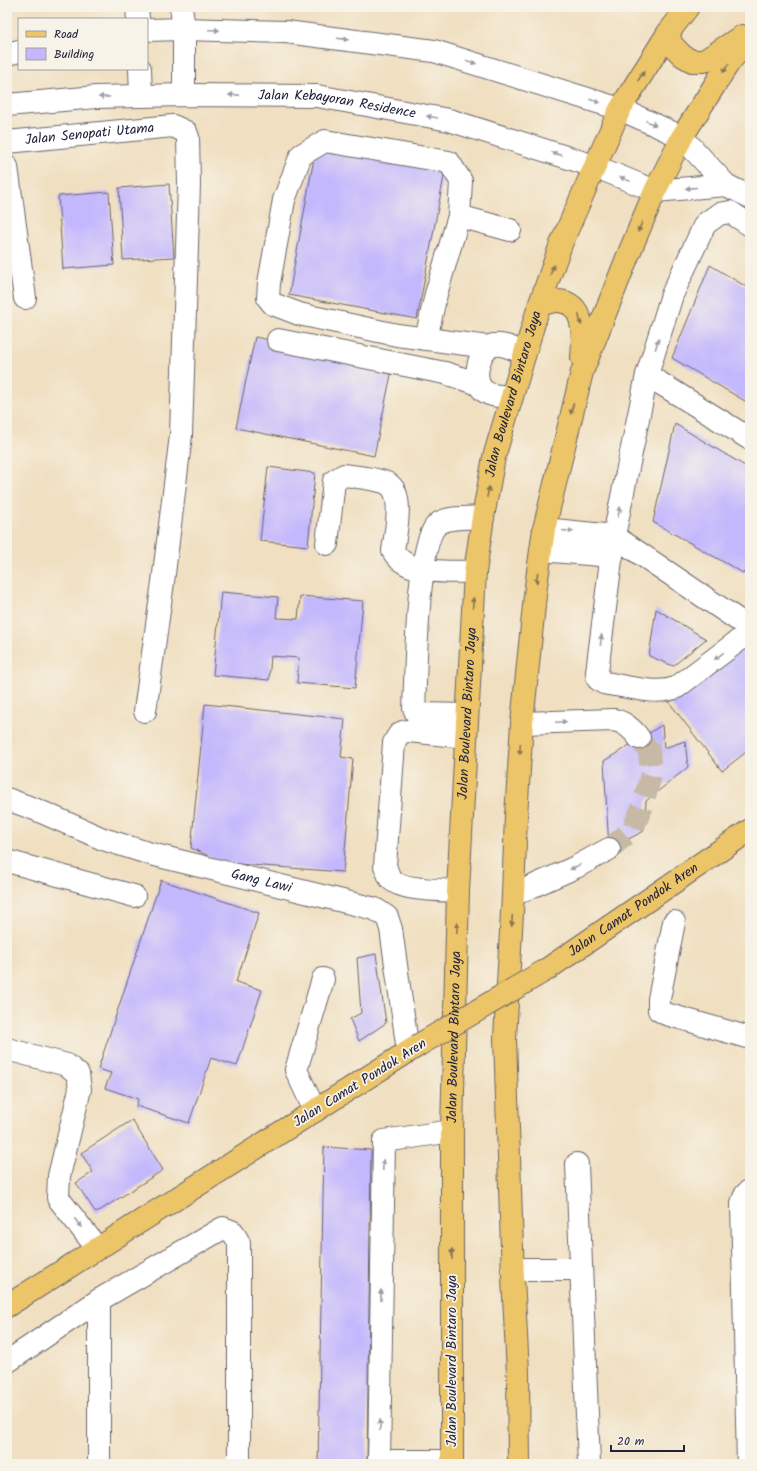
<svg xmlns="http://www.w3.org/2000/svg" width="757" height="1471" viewBox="0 0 757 1471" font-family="Kalam,sans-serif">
<rect width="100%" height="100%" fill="#f7f3e8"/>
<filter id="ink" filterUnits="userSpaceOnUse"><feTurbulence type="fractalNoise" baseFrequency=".025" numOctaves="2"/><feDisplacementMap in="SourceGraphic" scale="8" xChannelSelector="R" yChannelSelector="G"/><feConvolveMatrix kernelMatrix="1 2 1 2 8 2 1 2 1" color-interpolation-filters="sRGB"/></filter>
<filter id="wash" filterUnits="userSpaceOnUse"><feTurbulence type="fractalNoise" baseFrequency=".012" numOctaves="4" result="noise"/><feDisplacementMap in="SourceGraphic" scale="16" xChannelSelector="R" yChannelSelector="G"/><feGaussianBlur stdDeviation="0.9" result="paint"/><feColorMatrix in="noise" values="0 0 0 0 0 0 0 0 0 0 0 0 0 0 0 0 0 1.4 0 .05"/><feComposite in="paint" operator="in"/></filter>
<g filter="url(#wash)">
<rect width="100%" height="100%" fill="#f0dfc0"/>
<g id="blocks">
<g fill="#c3b7fd">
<polygon points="316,147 445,171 417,319 289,295"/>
<polygon points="169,184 174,257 123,260 119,188"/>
<polygon points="109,192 114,265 63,269 58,196"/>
<polygon points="710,265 750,289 750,404 672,358"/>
<polygon points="255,337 393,365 374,456 236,428"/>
<polygon points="675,424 750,469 750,568 743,573 653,522"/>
<polygon points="268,467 315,473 308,546 260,541"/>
<polygon points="221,592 278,597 276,618 298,619 300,596 363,601 355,688 297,683 299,658 271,656 269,680 213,675"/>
<polygon points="656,609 706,639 673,666 649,656"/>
<polygon points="750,639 750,749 722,771 669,702"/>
<polygon points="205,704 345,719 341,757 353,759 343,872 224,863 191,848"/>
<polygon points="662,725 664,748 685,741 688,767 646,801 644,831 609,849 604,761"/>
<polygon points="161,880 259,913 236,982 262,990 237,1066 211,1058 189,1123 136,1106 138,1099 105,1088 111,1073 98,1069"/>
<polygon points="376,954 386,1023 359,1041 350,1019 361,1013 357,958"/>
<polygon points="132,1120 163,1170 96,1213 76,1183 93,1172 81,1153"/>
<polygon points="324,1147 371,1150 367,1464 318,1464"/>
</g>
</g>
</g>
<g filter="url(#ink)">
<use href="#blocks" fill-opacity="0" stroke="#6a646a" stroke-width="1"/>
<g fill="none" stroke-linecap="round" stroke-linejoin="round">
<polyline stroke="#c7b9a5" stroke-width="22" stroke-dasharray="22 11" stroke-linecap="butt" points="609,849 632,830 642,808 651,775 649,751 639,738"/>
<g stroke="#6a646a" stroke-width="24">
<g id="minor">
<polyline points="137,7 138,19"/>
<polyline points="181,7 184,29 184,95"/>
<polyline points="147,30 184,29 286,32 434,51 620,109 682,137 726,185 750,197"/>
<polyline points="7,54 19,51"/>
<polyline points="140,69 141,96"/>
<path id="s1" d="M7,105L96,97L184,95L317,96L449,120L594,166L655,191L726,185"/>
<path id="s2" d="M7,142L173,126L186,132L188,137L189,184L181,435L163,582L145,711"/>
<polyline points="7,167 25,298"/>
<path d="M750,225L730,212L719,214L705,224L672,295L647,375L614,536L597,672L598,679L604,683C625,686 659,696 677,687L750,632"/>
<polyline points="426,339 436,294 459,216"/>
<polyline points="278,340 445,373 479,384"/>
<polyline points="488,347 397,335 299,314 273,304 268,298 269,283 284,200 301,155 325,141 449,162 461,181 459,216 510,230"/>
<polyline points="647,375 750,439"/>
<path d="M511,397C502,396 489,397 482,389C472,379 479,347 494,345C503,343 516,350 524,353"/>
<polyline points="544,529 614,536 750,628"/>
<path d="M327,544L334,481L344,475C357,477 372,478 384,482C407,489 395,533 393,551C406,576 450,571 475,572"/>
<polyline points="541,550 612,556"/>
<path d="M467,715L421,714L416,713L414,708C416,676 416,541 438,524C448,516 471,518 483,517"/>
<path d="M522,723L614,720C625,722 633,730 639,738"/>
<path id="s3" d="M7,799L37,810L103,839L151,854L375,909L387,917L391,929L408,1051"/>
<polyline points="7,861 134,896"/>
<path d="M458,891C442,890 400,891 390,878C388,875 387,870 385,866L394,743C398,735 400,731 409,731L466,737"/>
<polyline points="513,895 576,867 609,849"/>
<polyline points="674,922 659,999 659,1010 666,1014 750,1038"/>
<polyline points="7,1049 67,1065 78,1074 80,1089 59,1176 58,1198 97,1248"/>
<polyline points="315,1111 296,1070 323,979"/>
<polyline points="577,1164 589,1464"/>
<polyline points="512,1269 580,1269"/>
<polyline points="7,1362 99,1300 223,1228 233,1232 239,1243 239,1464"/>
<polyline points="379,1461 452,1461"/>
<polyline points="99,1464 99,1300"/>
<polyline points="379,1464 384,1141 452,1131"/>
<polyline points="748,1464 742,1203 745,1195 750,1190"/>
</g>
</g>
<g stroke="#6a646a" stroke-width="24">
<g id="major">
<polyline points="668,33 672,45 683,56 692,61 704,61 742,36"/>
<path d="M539,306C544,304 551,301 557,301C585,301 584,337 582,358"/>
<path id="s4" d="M546,970L750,830"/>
<polyline points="7,1306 417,1046"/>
<path id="s5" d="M452,1464V1131L458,891L475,572L483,517L494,457L539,306L561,244L620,109L668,33L688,7"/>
<polyline points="519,1464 518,1372 513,1278 505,1038 513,895 516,816 522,723 536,586 544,529 582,372 627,258 655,191 682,137 728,64 750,37"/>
</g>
</g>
<use href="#minor" stroke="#fff" stroke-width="22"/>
<use href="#major" stroke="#edc569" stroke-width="22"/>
<g stroke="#6a646a" stroke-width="24" stroke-linecap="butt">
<polyline id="major-bridge" points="417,1046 546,970"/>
</g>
<use href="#major-bridge" stroke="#edc569" stroke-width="22"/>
</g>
<defs><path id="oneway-solid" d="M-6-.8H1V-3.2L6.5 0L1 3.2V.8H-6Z"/></defs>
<g fill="#9c9ca7">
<use href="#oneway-solid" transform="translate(214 30) rotate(2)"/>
<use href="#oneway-solid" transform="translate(343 39) rotate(7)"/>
<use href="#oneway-solid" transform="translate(471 62) rotate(17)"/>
<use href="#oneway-solid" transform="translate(234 95) rotate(-179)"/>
<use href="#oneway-solid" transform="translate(104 97) rotate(179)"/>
<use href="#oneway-solid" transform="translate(595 101) rotate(17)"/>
<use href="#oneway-solid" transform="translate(432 117) rotate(-170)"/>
<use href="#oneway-solid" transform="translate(651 123) rotate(24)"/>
<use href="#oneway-solid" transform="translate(557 154) rotate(-163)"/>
<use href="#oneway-solid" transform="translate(625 179) rotate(-158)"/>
<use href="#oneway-solid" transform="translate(691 188) rotate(175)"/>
<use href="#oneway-solid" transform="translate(657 344) rotate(-73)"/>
<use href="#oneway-solid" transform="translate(619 512) rotate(-78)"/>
<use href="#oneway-solid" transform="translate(568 531) rotate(5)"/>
<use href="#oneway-solid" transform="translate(601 640) rotate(-83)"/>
<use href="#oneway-solid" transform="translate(719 656) rotate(143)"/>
<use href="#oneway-solid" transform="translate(561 722) rotate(-2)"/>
<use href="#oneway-solid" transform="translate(575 867) rotate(154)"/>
<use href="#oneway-solid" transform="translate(383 1165) rotate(-89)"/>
<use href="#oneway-solid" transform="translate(78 1223) rotate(52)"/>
<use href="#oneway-solid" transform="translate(381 1295) rotate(-89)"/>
<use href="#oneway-solid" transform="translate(380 1425) rotate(-89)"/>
</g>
<g fill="#887452">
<use href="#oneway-solid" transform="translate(726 68) rotate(124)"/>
<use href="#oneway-solid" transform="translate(641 76) rotate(-57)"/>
<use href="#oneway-solid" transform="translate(640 227) rotate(113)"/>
<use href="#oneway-solid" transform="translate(552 270) rotate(-70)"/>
<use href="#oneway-solid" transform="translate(580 320) rotate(77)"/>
<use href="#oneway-solid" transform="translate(572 409) rotate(104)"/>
<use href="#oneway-solid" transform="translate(488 492) rotate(-79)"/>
<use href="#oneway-solid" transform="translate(537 578) rotate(98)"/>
<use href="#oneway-solid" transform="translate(473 603) rotate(-86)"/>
<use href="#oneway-solid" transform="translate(520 749) rotate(94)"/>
<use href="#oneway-solid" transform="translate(512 921) rotate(93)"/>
<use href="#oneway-solid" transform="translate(457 928) rotate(-88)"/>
<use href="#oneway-solid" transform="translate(452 1254) rotate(-90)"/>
</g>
</g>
<g text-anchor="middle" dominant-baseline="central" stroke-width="3.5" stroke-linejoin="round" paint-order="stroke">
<g font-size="14" fill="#22223b" stroke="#f7f3e8">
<text stroke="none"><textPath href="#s1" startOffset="331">Jalan Kebayoran Residence</textPath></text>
<text stroke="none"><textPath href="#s2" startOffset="83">Jalan Senopati Utama</textPath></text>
<text stroke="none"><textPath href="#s5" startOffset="1075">Jalan Boulevard Bintaro Jaya</textPath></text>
<text stroke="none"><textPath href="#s5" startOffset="751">Jalan Boulevard Bintaro Jaya</textPath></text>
<text stroke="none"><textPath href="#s3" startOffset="268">Gang Lawi</textPath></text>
<text stroke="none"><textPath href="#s4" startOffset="106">Jalan Camat Pondok Aren</textPath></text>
<text stroke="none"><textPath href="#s5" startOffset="427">Jalan Boulevard Bintaro Jaya</textPath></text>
<text transform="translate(360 1083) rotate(-32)">Jalan Camat Pondok Aren</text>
<text transform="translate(452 1361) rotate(-90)">Jalan Boulevard Bintaro Jaya</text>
</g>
</g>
<rect width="757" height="1471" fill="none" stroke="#f7f3e8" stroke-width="24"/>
<rect x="18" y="18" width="130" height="52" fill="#f7f3e8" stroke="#a29fa3"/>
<rect x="26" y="31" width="20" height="6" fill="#edc569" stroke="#a29fa3"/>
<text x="54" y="38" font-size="12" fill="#22223b">Road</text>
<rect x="26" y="48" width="20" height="12" fill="#c3b7fd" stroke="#a29fa3"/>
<text x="54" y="58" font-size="12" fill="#22223b">Building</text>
<path d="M611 1445v6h73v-6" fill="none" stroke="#22223b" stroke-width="2"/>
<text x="617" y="1445" font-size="12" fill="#22223b" stroke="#f7f3e8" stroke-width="3" paint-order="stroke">20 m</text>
</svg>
